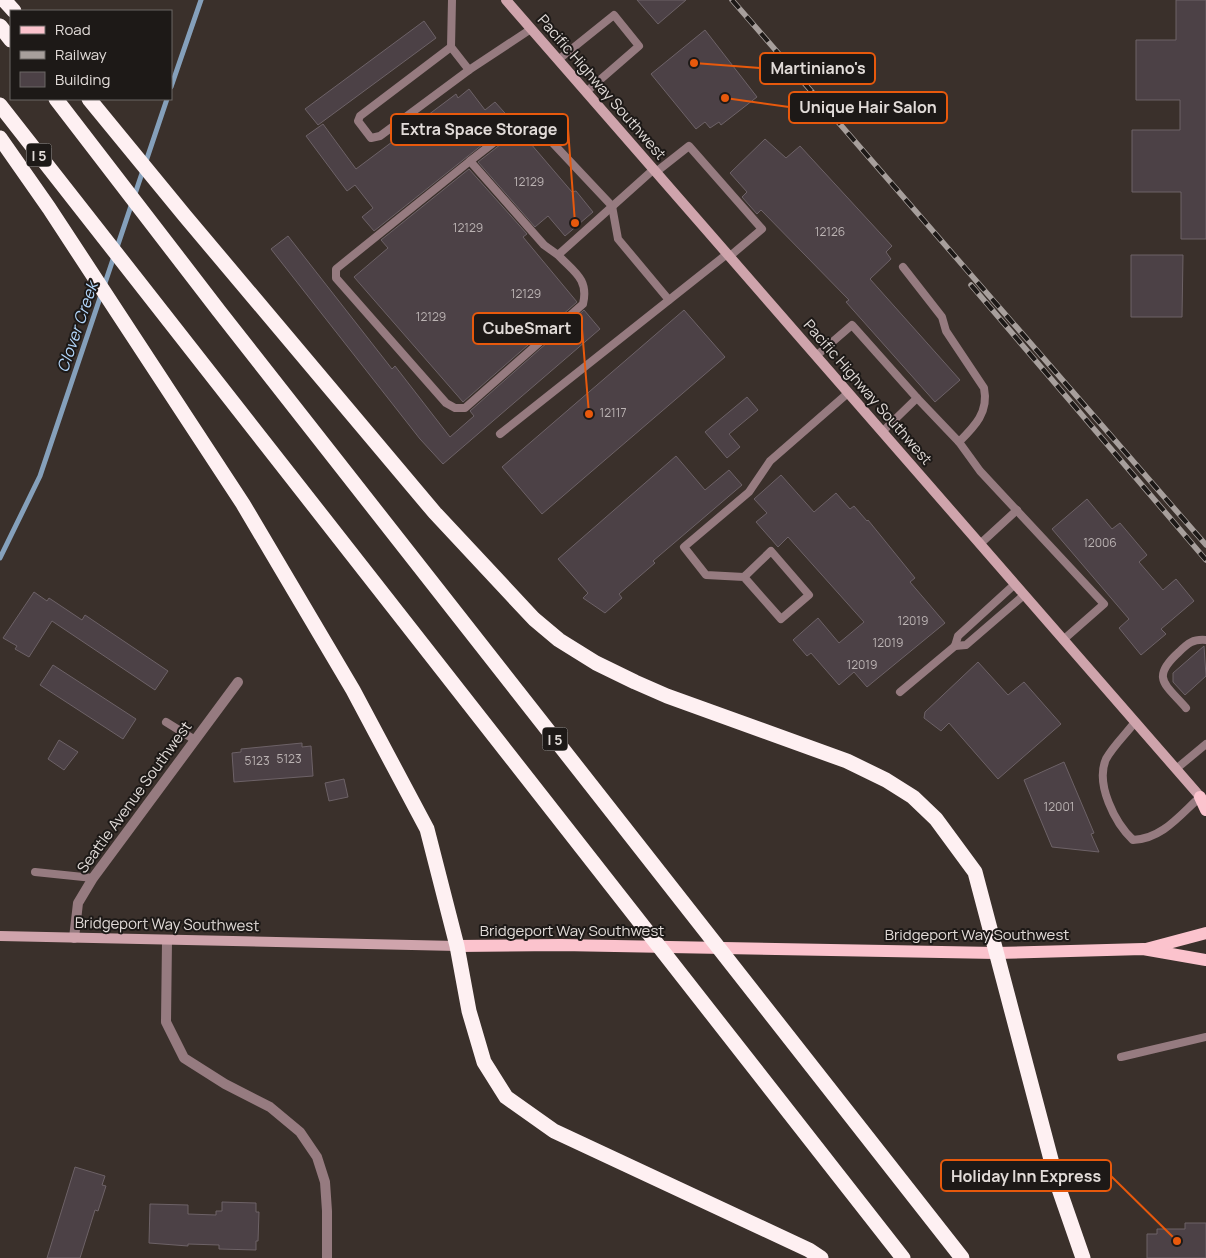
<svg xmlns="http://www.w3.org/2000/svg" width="1206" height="1258" viewBox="0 0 1206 1258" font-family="Manrope,sans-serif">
<rect width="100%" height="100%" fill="#3a302b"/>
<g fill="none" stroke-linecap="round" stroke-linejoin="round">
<g stroke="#85a0bb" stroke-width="5">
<polyline points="171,87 201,0"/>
<polyline points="0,558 40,476 167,99"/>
</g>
</g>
<g fill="#4c4146" stroke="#6d6267">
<polygon points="637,0 686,0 658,24"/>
<polygon points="1176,0 1206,0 1206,239 1181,239 1181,192 1132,192 1132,130 1180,130 1180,100 1136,100 1136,40 1176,40"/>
<polygon points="424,21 436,38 318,125 305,109"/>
<polygon points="705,30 757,97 721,125 719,122 710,128 705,122 696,129 651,74"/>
<polygon points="469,89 485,110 495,102 512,121 374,231 362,217 373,208 355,185 347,191 306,136 323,124 356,169 456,94 458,98"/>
<polygon points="519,130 572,192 576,191 593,212 565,236 548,216 535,227 478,162"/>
<polygon points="765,139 786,158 800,146 892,246 886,252 891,259 870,279 960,380 935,402 846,302 849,300 761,210 757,214 742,197 747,192 730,173"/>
<polygon points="469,169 527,234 523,237 577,302 463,402 354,277 388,248 381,240"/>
<polygon points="288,236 392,369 395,366 450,437 474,416 470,411 584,310 600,329 443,464 420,439 271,249"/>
<polygon points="1131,255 1183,255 1182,317 1131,317"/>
<polygon points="684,310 725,357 542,514 502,467"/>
<polygon points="747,397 758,410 729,434 740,447 727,458 705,432"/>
<polygon points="676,456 705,490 729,470 742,485 653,561 655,563 619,594 622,598 605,613 583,598 588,593 558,559"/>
<polygon points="781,475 814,512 836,493 850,509 854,506 867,521 868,520 915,578 910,582 945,623 867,687 854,672 839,685 811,653 807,656 793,640 818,618 839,643 864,622 788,537 778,547 756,522 767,513 754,499"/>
<polygon points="1087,499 1112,529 1120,523 1147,555 1139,562 1163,590 1176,579 1194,601 1161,629 1166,634 1141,655 1119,628 1129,619 1052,529"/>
<polygon points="34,592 47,601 49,598 82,620 85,615 168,671 155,690 52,621 29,657 15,649 17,646 3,638"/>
<polygon points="1204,646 1206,676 1185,695 1173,682 1173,673"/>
<polygon points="978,662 1008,695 1024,682 1061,724 998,779 949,723 941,731 924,718 925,712"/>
<polygon points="53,665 136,719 123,739 40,685"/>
<polygon points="59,740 78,752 64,770 48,759"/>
<polygon points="302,743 302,747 311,746 313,776 234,782 232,753 241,752 241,749"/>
<polygon points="1064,762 1094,833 1091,834 1099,852 1052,847 1024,780"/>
<polygon points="344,779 348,797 329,801 325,783"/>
<polygon points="75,1167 105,1176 102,1185 106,1186 98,1211 95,1210 80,1258 47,1258"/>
<polygon points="222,1202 256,1203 256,1212 259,1212 258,1241 256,1241 256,1250 219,1249 219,1245 188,1244 188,1246 149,1243 150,1204 188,1205 188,1214 216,1215 216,1211 222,1211"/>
<polygon points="1185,1223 1206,1223 1206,1258 1147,1258 1147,1234 1157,1234 1157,1229 1185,1229"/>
</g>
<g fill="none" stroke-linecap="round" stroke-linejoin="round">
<g stroke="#967b80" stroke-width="8">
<polyline points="452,0 451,47 360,116 358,121 371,138 380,136 469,70 531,29"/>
<polyline points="451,47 469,70"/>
<polyline points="558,60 614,15 639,46 586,92"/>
<polyline points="470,161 524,119 532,121 612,206 618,239 669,300"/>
<polyline points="656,172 689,146 762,229 730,256"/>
<path d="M558,255C574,272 589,279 583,304L465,408H455L446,403L336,278V269L470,161L544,245L558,255L654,169"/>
<path d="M903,267L942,317L946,331L984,388C989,412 975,426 959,442"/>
<polyline points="816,356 852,325 917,398 882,432"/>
<polyline points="917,398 959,442 980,471 1104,604 1063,640"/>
<polyline points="500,434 727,254"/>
<polyline points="980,544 1017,510"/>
<polyline points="744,577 771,551 809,595 781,619 744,577 706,575 684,547 749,492 770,461 848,393"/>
<polyline points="955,646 966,645 1024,595"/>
<polyline points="900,692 955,646 958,636 1015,584"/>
<path d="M1186,708C1165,684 1150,678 1179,652C1188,643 1193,639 1206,640"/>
<polyline points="166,722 195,740"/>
<path d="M1135,722C1126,734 1113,746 1106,759C1095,784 1115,823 1133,840C1162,839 1180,815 1200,797"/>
<polyline points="1176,769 1206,744"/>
<polyline points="35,872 93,878"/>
<polyline points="1121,1057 1206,1037"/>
</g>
<g stroke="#967b80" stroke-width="10">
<polyline points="74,938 78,903 93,878 238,682"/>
<polyline points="167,941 166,1022 184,1058 225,1084 270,1107 300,1132 317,1157 325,1182 327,1211 327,1258"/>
</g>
<g stroke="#cfa4ac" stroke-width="10">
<polyline points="506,0 1204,801"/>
<polyline points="0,936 457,946"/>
</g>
<g stroke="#fbc3cd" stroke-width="12">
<polyline points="1200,797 1206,810"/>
<polyline points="457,946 561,945 996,953 1143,949 1206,960"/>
<polyline points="1146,949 1206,933"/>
</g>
<g stroke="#fef0f2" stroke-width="15">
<polyline points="4,0 14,11"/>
<polyline points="0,26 11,40"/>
<polyline points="56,99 219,311 962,1258"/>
<polyline points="89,99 185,216 435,513 534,619 559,640 596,663 635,682 667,696 847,761 886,780 913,797 936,819 975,872 1058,1186 1083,1258"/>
<polyline points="0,105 903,1258"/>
<polyline points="0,138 49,208 243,504 353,690 427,829 457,946 469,1011 484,1062 506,1097 554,1131 809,1250 821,1258"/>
</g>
<g stroke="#a79f9c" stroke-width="5.5">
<g id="rail">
<polyline points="732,0 1206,545"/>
<polyline points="971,285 1206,560"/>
</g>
</g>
<use href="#rail" stroke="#1d1917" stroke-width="4" stroke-dasharray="11" stroke-linecap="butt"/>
</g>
<g text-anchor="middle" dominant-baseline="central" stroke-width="4" stroke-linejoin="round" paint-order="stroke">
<g font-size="12" fill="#bcb4b4">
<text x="529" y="181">12129</text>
<text x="468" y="227">12129</text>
<text x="830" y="231">12126</text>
<text x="526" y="293">12129</text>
<text x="431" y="316">12129</text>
<text x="613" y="412">12117</text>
<text x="1100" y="542">12006</text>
<text x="913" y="620">12019</text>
<text x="888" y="642">12019</text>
<text x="862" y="664">12019</text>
<text x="289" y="758">5123</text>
<text x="257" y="760">5123</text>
<text x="1059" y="806">12001</text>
</g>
<g fill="#1d1917" stroke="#a6a19e" stroke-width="1">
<rect x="26.5" y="143.5" width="25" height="23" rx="4"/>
<rect x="542.5" y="727.5" width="25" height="23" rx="4"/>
</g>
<g font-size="14" font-weight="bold" fill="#e1dbd8">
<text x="39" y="155">I 5</text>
<text x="555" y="739">I 5</text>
</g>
<g font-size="15" fill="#e1dbd8" stroke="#1d1917">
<text transform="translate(602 87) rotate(49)">Pacific Highway Southwest</text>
<text transform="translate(868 392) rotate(49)">Pacific Highway Southwest</text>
<text transform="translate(134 797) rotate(-54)">Seattle Avenue Southwest</text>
<text transform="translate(167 924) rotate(1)">Bridgeport Way Southwest</text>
<text x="572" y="930">Bridgeport Way Southwest</text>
<text x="977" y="934">Bridgeport Way Southwest</text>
</g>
<g font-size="16" font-style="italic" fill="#b2d6fb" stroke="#1d1917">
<text transform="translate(77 327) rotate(-71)">Clover Creek</text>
</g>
</g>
<path fill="none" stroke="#e8590c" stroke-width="2" d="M694 63L760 68M725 98L789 107M575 223L568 129M589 414L582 329M1177 1241L1111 1176"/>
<g fill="#e8590c" stroke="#1d1917" stroke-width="2">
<circle cx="694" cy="63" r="5"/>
<circle cx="725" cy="98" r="5"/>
<circle cx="575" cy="223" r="5"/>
<circle cx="589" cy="414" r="5"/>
<circle cx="1177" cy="1241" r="5"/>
</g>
<g fill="#1d1917" stroke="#e8590c" stroke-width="2">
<rect x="760" y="53" width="115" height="31" rx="5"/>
<rect x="789" y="92" width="158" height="31" rx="5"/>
<rect x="391" y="114" width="177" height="31" rx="5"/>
<rect x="473" y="313" width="109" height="31" rx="5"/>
<rect x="941" y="1160" width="170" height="31" rx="5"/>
</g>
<g font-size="16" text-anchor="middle" font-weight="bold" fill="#e1dbd8">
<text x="818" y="74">Martiniano's</text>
<text x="868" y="113">Unique Hair Salon</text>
<text x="479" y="135">Extra Space Storage</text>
<text x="527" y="334">CubeSmart</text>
<text x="1026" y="1182">Holiday Inn Express</text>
</g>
<rect x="10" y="10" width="162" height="90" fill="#1d1917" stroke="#6b6764"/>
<rect x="20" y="26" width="25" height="8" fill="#fbc3cd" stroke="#6b6764"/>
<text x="55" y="35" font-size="15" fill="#e1dbd8">Road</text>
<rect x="20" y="51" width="25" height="8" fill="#a79f9c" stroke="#6b6764"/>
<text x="55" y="60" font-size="15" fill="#e1dbd8">Railway</text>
<rect x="20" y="72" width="25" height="15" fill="#4c4146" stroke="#6b6764"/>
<text x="55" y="85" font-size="15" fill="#e1dbd8">Building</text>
</svg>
